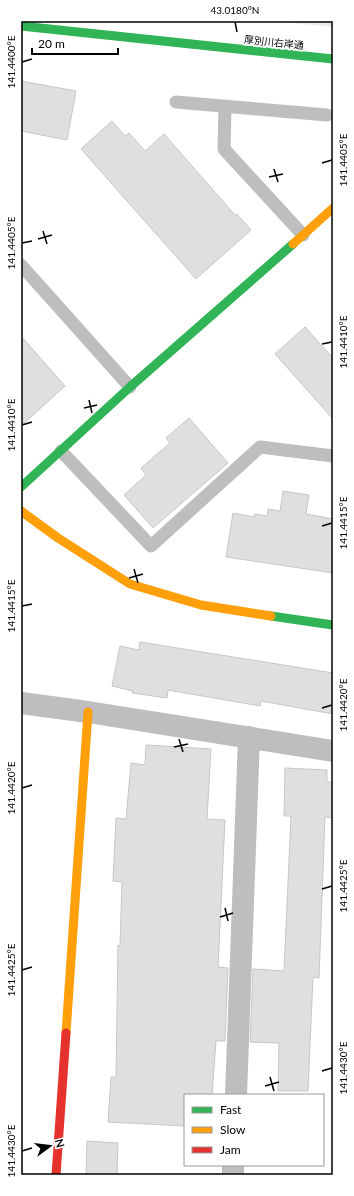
<svg xmlns="http://www.w3.org/2000/svg" width="354" height="1196" viewBox="0 0 354 1196" font-family="Lato,'Noto Sans JP',sans-serif">
<rect width="100%" height="100%" fill="#fff"/>
<polygon fill="#ececec" points="273,21 333,21 333,27"/>
<g fill="#dfdfdf" stroke="#c7c7c7">
<polygon points="21,81 76,91 67,140 21,131"/>
<polygon points="112,121 125,136 129,133 145,151 164,134 235,215 237,214 251,230 196,279 81,149"/>
<polygon points="305,327 333,358 333,419 275,354"/>
<polygon points="21,336 65,386 21,426"/>
<polygon points="189,418 228,463 153,528 124,495 146,475 141,468 170,443 166,438"/>
<polygon points="283,491 309,495 306,514 333,519 333,573 226,557 233,513 254,517 255,514 267,516 268,509 280,511"/>
<polygon points="140,642 333,673 333,714 261,701 260,706 168,690 167,698 132,693 133,691 112,686 120,646 139,650"/>
<polygon points="146,745 211,749 207,819 225,820 218,967 228,968 225,1041 216,1041 212,1095 185,1095 185,1126 108,1122 111,1077 116,1077 118,945 120,946 122,882 113,881 116,818 126,819 131,763 145,765"/>
<polygon points="285,768 327,770 327,782 333,782 333,818 325,817 319,978 313,977 308,1091 278,1091 279,1043 250,1042 253,969 284,971 291,816 284,816"/>
<polygon points="87,1141 118,1143 117,1175 86,1175"/>
</g>
<g fill="none" stroke-linecap="round" stroke-linejoin="round">
<g stroke="#bebebe" stroke-width="13">
<polyline points="176,102 327,115"/>
<polyline points="225,107 224,149 303,235"/>
<polyline points="21,265 130,387"/>
<polyline points="61,451 151,546 260,447 333,456"/>
</g>
<g stroke="#bebebe" stroke-width="22">
<polyline points="21,703 88,712 333,751"/>
<polyline points="236,1095 249,737"/>
<polyline points="233,1175 233,1165"/>
</g>
<g stroke="#30b455" stroke-width="9">
<polyline points="21,26 333,59"/>
<polyline points="21,487 130,387 293,244"/>
<polyline points="271,616 333,625"/>
</g>
<g stroke="#ff9f0a" stroke-width="9">
<polyline points="293,244 333,208"/>
<polyline points="21,511 58,538 130,584 201,605 271,616"/>
<polyline points="66,1033 88,712"/>
</g>
<polyline stroke="#e5322d" stroke-width="9" points="56,1175 66,1033"/>
</g>
<path fill="none" stroke="#000" stroke-width="1.5" d="M235,22L237,32M22,62L32,59M322,163L332,160M274,169L278,182M269,177L283,174M43,231L47,244M38,239L52,235M22,243L32,241M322,344L332,342M89,400L92,413M84,408L97,405M22,425L32,422M322,526L332,523M134,569L138,583M129,578L143,574M22,606L32,604M322,708L332,705M179,739L183,752M174,747L188,744M22,788L32,785M322,889L332,886M225,908L228,921M220,917L233,913M22,970L32,967M322,1071L332,1068M270,1077L274,1091M265,1086L279,1082M22,1151L32,1148"/>
<g text-anchor="middle" dominant-baseline="central" stroke-width="4" stroke-linejoin="round" paint-order="stroke">
<g font-size="10" fill="#000" stroke="#fff">
<text transform="translate(274 42) rotate(6)">厚別川右岸通</text>
</g>
</g>
<rect width="354" height="1196" fill="none" stroke="#ffffff" stroke-width="44"/>
<rect x="184" y="1094" width="140" height="72" fill="#ffffff" stroke="#999999"/>
<rect x="192" y="1107" width="20" height="6" fill="#30b455" stroke="#999999"/>
<text x="220" y="1114" font-size="12" fill="#000000">Fast</text>
<rect x="192" y="1127" width="20" height="6" fill="#ff9f0a" stroke="#999999"/>
<text x="220" y="1134" font-size="12" fill="#000000">Slow</text>
<rect x="192" y="1147" width="20" height="6" fill="#e5322d" stroke="#999999"/>
<text x="220" y="1154" font-size="12" fill="#000000">Jam</text>
<g transform="translate(50 1146) rotate(75)" stroke="#ffffff" stroke-width="3" paint-order="stroke">
<path d="M0-3L7 15L0 10L-7 15Z" fill="#000000"/>
<text y="-6" font-size="11" font-weight="bold" text-anchor="middle" fill="#000000">N</text>
</g>
<path d="M32 48v6h86v-6" fill="none" stroke="#000000" stroke-width="2"/>
<text x="38" y="48" font-size="12" fill="#000000" stroke="#ffffff" stroke-width="3" paint-order="stroke">20 m</text>
<rect x="22" y="22" width="310" height="1152" fill="none" stroke="#000" stroke-width="1.5"/>
<g font-size="10" text-anchor="middle" fill="#000">
<text x="235" y="14">43.0180°N</text>
<text transform="translate(11 62) rotate(-90)" y="4">141.4400°E</text>
<text transform="translate(343 160) rotate(-90)" y="4">141.4405°E</text>
<text transform="translate(11 243) rotate(-90)" y="4">141.4405°E</text>
<text transform="translate(343 342) rotate(-90)" y="4">141.4410°E</text>
<text transform="translate(11 425) rotate(-90)" y="4">141.4410°E</text>
<text transform="translate(343 523) rotate(-90)" y="4">141.4415°E</text>
<text transform="translate(11 606) rotate(-90)" y="4">141.4415°E</text>
<text transform="translate(343 705) rotate(-90)" y="4">141.4420°E</text>
<text transform="translate(11 788) rotate(-90)" y="4">141.4420°E</text>
<text transform="translate(343 886) rotate(-90)" y="4">141.4425°E</text>
<text transform="translate(11 970) rotate(-90)" y="4">141.4425°E</text>
<text transform="translate(343 1068) rotate(-90)" y="4">141.4430°E</text>
<text transform="translate(11 1151) rotate(-90)" y="4">141.4430°E</text>
</g>
</svg>
